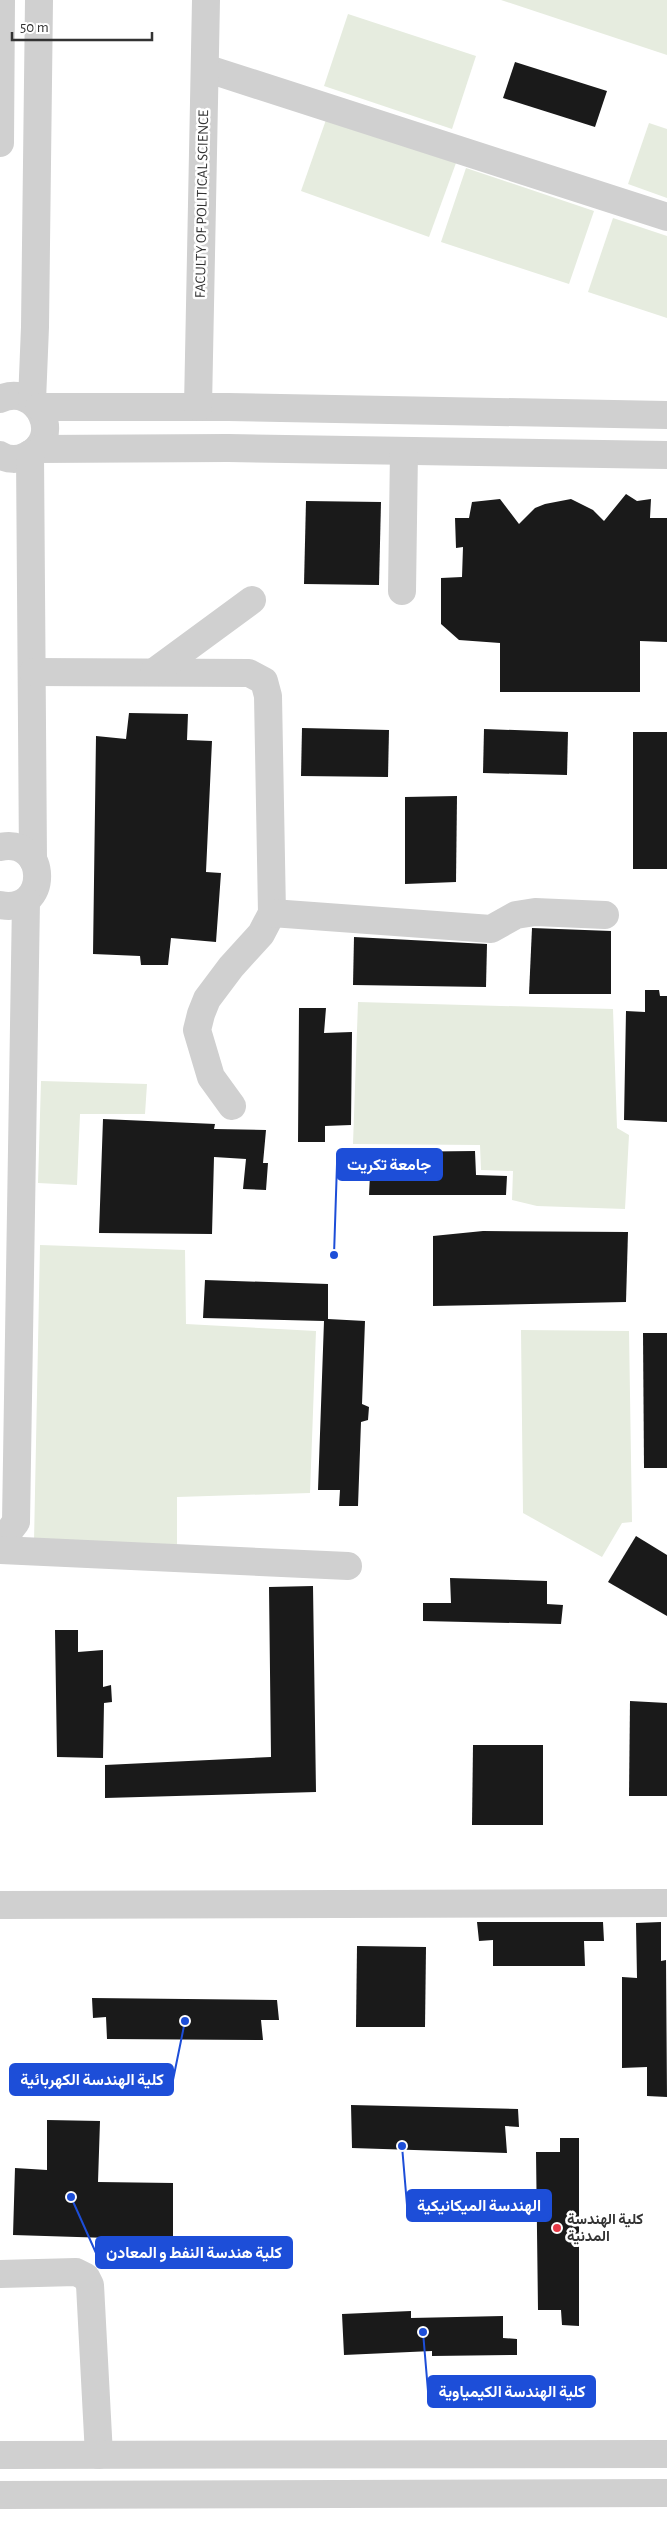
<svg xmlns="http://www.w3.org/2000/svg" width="667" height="2537" viewBox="0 0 667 2537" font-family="'Alegreya Sans',Vazirmatn,sans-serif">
<rect width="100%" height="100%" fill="#fff"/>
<g fill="#e6ecdf">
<polygon points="501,0 667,0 667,55"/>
<polygon points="348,14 476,56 452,129 324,86"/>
<polygon points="327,117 456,163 429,237 301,191"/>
<polygon points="649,123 667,129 667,198 628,184"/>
<polygon points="466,168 594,211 569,284 441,242"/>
<polygon points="613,218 667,236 667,318 588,292"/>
<polygon points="358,1002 613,1009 617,1128 629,1135 625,1209 537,1206 512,1200 513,1171 481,1170 480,1145 353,1144"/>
<polygon points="41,1081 147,1084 145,1114 80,1114 77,1185 38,1183"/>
<polygon points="40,1245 185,1250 186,1324 316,1331 310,1493 177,1497 177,1545 34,1542"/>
<polygon points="521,1330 629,1331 632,1522 622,1523 602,1557 523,1513"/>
</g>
<g fill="#1a1a1a">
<polygon points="515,62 607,91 595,127 503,98"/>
<polygon points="626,494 637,501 651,499 650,518 667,518 667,642 640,641 640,692 500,692 500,643 459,640 441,624 441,578 462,577 463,547 456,548 455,518 469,518 472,502 500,499 519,524 535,508 545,504 571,499 593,510 604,521"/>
<polygon points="306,501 381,502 379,585 304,584"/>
<polygon points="129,713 188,714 187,740 212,741 206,872 221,873 216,942 171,938 168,965 141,965 140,956 93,954 96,736 126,739"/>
<polygon points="302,728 389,730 388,777 301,776"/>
<polygon points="484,729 568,732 567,775 483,773"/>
<rect x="633" y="732" width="34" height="137"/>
<polygon points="457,796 456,882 405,884 405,797"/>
<polygon points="532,928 611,931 611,994 529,994"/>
<polygon points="354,937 487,944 486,987 353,985"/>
<polygon points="645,990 659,990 660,996 667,996 667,1122 624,1120 626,1011 645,1012"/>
<polygon points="299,1008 326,1008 324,1033 352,1032 351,1125 325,1126 325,1142 298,1142"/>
<polygon points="103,1119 215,1124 214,1129 266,1130 263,1163 268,1163 266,1190 243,1189 246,1159 214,1157 212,1234 99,1233"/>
<polygon points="475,1151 476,1175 507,1176 506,1195 369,1195 370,1175 384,1174 386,1152"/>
<polygon points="483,1231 628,1232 626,1302 433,1306 433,1236"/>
<polygon points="205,1280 328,1284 328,1319 365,1321 362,1404 369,1407 368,1420 361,1422 358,1506 339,1506 340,1490 318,1490 324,1321 203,1318"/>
<polygon points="643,1333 667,1333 667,1468 644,1468"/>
<polygon points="636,1536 667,1555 667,1616 608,1582"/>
<polygon points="450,1578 547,1581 547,1604 563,1605 561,1624 423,1621 423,1603 451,1603"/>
<polygon points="313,1586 316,1792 105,1798 105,1765 271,1757 269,1587"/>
<polygon points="55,1630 78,1630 78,1652 103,1650 103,1687 111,1685 112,1702 104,1703 103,1758 57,1757"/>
<polygon points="630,1701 667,1703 667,1796 629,1796"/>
<polygon points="473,1745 543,1745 543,1825 472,1825"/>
<polygon points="477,1922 603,1922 604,1941 584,1941 585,1966 493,1966 493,1940 479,1941"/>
<polygon points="661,1922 661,1961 666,1960 667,2097 647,2096 647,2067 622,2068 622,1977 637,1978 636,1923"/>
<polygon points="357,1946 426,1947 425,2027 356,2027"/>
<polygon points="92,1998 277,2000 279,2020 261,2020 263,2040 107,2039 106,2017 93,2018"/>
<polygon points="351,2105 518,2109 519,2127 505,2126 507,2153 352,2148"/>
<polygon points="47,2120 100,2121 98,2182 173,2183 173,2240 13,2235 15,2168 47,2170"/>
<polygon points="560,2138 579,2138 579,2326 562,2325 561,2310 538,2310 536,2152 560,2152"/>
<polygon points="411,2311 411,2318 503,2316 503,2338 517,2339 517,2355 432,2356 432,2351 344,2355 342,2314"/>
</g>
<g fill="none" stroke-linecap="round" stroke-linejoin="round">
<g stroke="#d0d0d0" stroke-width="28">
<polyline points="205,68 667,217"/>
<polyline points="0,143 1,0"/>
<path d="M0,399C38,382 65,439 26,456C18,460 8,460 0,455"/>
<polyline points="32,401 35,327 39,0"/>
<polyline points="39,407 228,407 667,415"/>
<polyline points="198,407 206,0"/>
<polyline points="37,449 228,448 667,455"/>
<polyline points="30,454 33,860"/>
<polyline points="402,591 404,451"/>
<polyline points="33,672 249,673 264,681 268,696 272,913 261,934 231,967 207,999 201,1014 197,1030 211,1077 232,1106"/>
<polyline points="154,672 252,600"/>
<path d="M0,847C49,837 50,915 0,905"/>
<polyline points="272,913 491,929 516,915 535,912 605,915"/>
<polyline points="0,1543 16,1522 26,901"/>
<polyline points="0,1550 348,1566"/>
<polyline points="0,1905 667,1903"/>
<polyline points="0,2274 76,2272 86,2277 90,2285 99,2455"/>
<polyline points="0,2455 667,2454"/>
<polyline points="0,2495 667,2493"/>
</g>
</g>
<circle fill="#e63946" stroke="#fff" stroke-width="2" cx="557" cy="2228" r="5"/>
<g text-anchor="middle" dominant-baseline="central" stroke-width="5" stroke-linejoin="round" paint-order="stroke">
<g font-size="15" fill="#333" stroke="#fff">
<text transform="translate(202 204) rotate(-89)">FACULTY OF POLITICAL SCIENCE</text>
</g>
<g font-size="15" font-weight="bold" fill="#333" stroke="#fff" text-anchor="start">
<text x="567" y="2219">كلية الهندسة<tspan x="567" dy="17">المدنية</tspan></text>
</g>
</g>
<path fill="none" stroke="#1d4ed8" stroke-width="2" d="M334 1255L337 1164M185 2021L173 2080M402 2146L407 2205M71 2197L96 2253M423 2332L428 2391"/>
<g fill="#1d4ed8" stroke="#fff" stroke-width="2">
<circle cx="334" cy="1255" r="5"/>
<circle cx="185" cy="2021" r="5"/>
<circle cx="402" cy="2146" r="5"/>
<circle cx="71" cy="2197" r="5"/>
<circle cx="423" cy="2332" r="5"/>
</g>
<g fill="#1d4ed8" stroke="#1d4ed8" stroke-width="2">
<rect x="337" y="1149" width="105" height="31" rx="5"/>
<rect x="10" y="2064" width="163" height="31" rx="5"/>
<rect x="407" y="2190" width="144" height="31" rx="5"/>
<rect x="96" y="2237" width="196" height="31" rx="5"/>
<rect x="428" y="2376" width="167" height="31" rx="5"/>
</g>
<g font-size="16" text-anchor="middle" font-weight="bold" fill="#fff">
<text x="389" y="1170">جامعة تكريت</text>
<text x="92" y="2085">كلية الهندسة الكهربائية</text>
<text x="479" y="2211">الهندسة الميكانيكية</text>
<text x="194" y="2258">كلية هندسة النفط و المعادن</text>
<text x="512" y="2397">كلية الهندسة الكيمياوية</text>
</g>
<path d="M12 32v8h140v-8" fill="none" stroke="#333333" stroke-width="2.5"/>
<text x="20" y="32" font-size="15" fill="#333333" stroke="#ffffff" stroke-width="4" paint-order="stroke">50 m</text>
</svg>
